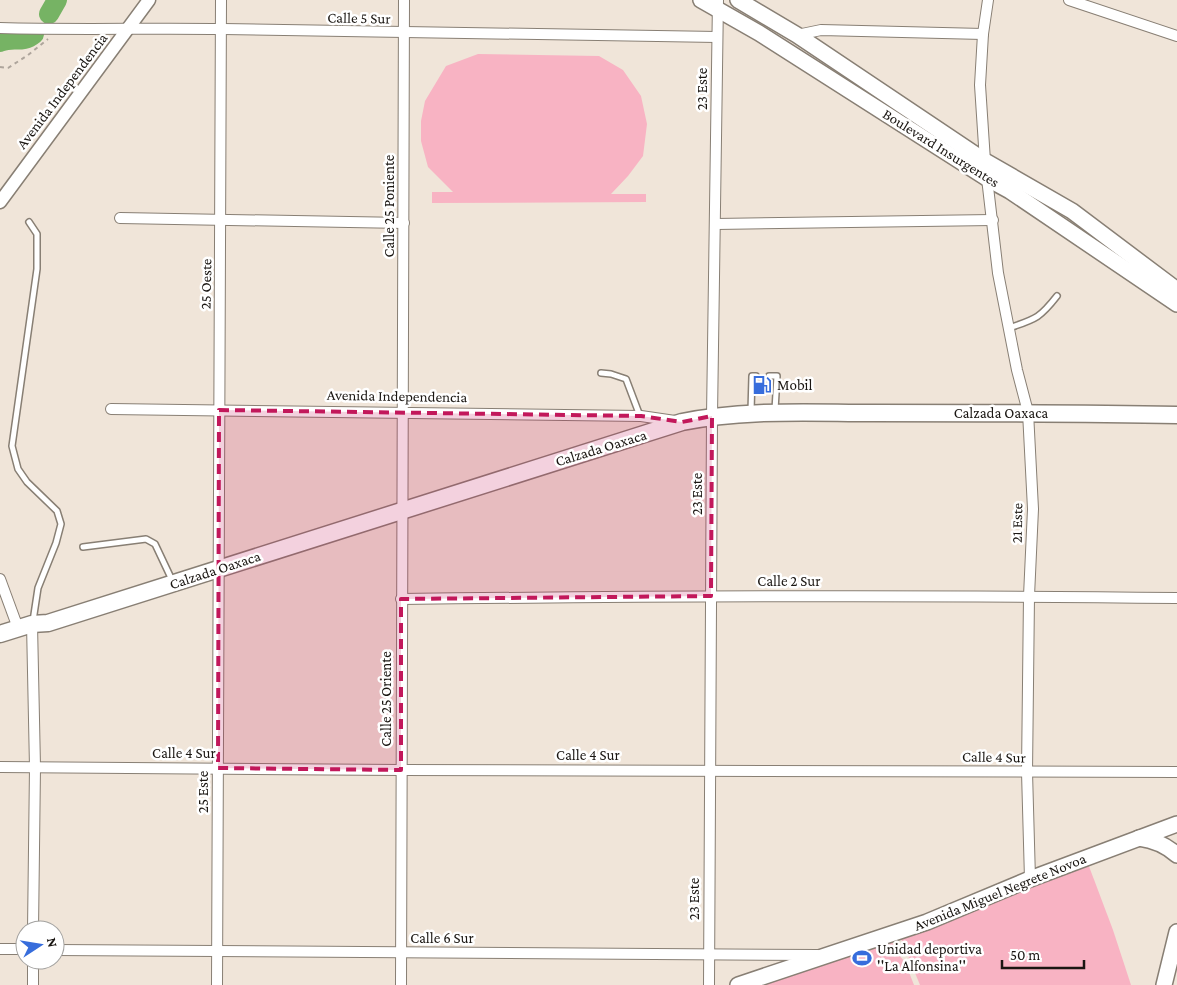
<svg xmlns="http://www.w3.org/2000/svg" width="1177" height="985" viewBox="0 0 1177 985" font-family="'Crimson Pro',serif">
<rect width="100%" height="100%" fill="#f0e5d9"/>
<g fill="#f8b3c3">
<polygon points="478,54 599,56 623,70 641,96 647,124 643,156 628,176 611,194 646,194 646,202 432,203 432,192 453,192 428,167 421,141 421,121 425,101 446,66"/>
<polygon points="1087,861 1113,930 1131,985 920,985 897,929"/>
<polygon points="888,934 898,954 905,962 914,985 750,985"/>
</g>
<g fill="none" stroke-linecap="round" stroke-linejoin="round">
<g stroke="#76b364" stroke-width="20">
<polyline points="49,14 57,0"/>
<path d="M0,42C13,36 22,44 34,34"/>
</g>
<g stroke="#887f74" stroke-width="8">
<g id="service">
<polyline points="29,222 37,234 37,269 12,446 18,469 27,482 57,511 61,524 56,543 38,588 33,621"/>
<path d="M1009,328C1035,319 1039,319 1057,296"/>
<polyline points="601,373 611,374 626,379 640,416"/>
<polyline points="769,376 777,376 775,410"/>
<polyline points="751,411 752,376 756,376"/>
<polyline points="83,547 146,539 155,544 172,580"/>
</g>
</g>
<g stroke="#887f74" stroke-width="12">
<g id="minor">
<polyline points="988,0 983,34 980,85 985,161 998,273 1017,370 1028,412 1033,509 1029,596 1027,772 1030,879"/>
<polyline points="1069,0 1177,36"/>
<path d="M0,28C74,30 149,28 223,29C388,32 553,35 717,37"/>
<polyline points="797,35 821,30 983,34"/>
<polyline points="120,218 404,223"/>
<polyline points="716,224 993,220"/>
<polyline points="111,409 641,416 675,421"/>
<polyline points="0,579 18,628"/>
<path d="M401,599C660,596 918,595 1177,598"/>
<polyline points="32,624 35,767 33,930"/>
<polyline points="0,767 401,770 1177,772"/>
<polyline points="0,949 25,949"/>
<polyline points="55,950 818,955"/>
<polyline points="33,985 33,960"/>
<polyline points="217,985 221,0"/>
<polyline points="401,985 404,0"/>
<polyline points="709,985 712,416 718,0"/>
</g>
</g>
<g stroke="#887f74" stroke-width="15">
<polyline id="tertiary" points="0,202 149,0"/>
</g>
<g stroke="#887f74" stroke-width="18">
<g id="secondary">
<polyline points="701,0 759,33 988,179 1010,191 1177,304"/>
<polyline points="738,0 797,35 985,161 1072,211 1177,290"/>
<path d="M1139,838C1154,840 1166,845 1177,855"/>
<polyline points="738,985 927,922 1030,879 1177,824"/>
<polyline points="1164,985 1177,932"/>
</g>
</g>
<g stroke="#887f74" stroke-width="19">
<path id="primary" d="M0,634L32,624L48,623L682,422C745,409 810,413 874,413C975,413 1076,413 1177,415"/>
</g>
<polyline stroke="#aea59c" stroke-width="2" stroke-dasharray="4 4" stroke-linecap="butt" points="0,67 8,68 28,55 48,39"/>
<use href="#service" stroke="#fff" stroke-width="5"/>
<use href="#minor" stroke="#fff" stroke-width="10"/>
<use href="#tertiary" stroke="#fff" stroke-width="12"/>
<use href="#secondary" stroke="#fff" stroke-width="15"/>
<use href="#primary" stroke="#fff" stroke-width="16"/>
</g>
<path fill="#c2185b" fill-opacity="0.2" stroke="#c2185b" stroke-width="4" stroke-dasharray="10 6" stroke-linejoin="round" d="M219,410L641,416L682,422L712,416L711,596L401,599V770L218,768Z"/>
<defs>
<g id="fuel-bare" transform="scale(1.5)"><path d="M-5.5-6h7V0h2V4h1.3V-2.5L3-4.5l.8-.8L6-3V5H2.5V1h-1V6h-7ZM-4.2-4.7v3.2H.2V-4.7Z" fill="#376ddc" stroke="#fff" stroke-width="2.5" paint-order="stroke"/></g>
<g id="stadium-bare" transform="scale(1.5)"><path d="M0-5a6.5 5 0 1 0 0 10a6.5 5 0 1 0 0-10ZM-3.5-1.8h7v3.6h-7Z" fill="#376ddc" stroke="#fff" stroke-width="2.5" paint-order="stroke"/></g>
</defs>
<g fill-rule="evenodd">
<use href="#fuel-bare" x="762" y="385"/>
<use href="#stadium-bare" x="862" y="958"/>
</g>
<g text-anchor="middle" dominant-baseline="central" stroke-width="5" stroke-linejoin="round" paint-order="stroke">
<g font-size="15" fill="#1a1612" stroke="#fff">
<text transform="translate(359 18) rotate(1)">Calle 5 Sur</text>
<text transform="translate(702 89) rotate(-90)">23 Este</text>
<text transform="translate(62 91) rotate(-53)">Avenida Independencia</text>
<text transform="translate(941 148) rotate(32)">Boulevard Insurgentes</text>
<text transform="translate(389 206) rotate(-90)">Calle 25 Poniente</text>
<text transform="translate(206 284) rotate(-89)">25 Oeste</text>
<text transform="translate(397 396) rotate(1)">Avenida Independencia</text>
<text x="1001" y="413">Calzada Oaxaca</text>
<text transform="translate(601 448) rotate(-17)">Calzada Oaxaca</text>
<text transform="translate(697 494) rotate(-90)">23 Este</text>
<text transform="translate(1017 523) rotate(-89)">21 Este</text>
<text transform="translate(215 570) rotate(-18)">Calzada Oaxaca</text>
<text x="789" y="581">Calle 2 Sur</text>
<text transform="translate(386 699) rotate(-90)">Calle 25 Oriente</text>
<text x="184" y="753">Calle 4 Sur</text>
<text x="588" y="755">Calle 4 Sur</text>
<text transform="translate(994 757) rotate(1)">Calle 4 Sur</text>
<text transform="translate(203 792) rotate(-90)">25 Este</text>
<text transform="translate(1000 892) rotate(-22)">Avenida Miguel Negrete Novoa</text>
<text transform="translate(694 899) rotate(-90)">23 Este</text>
<text x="442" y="938">Calle 6 Sur</text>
</g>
<g font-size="15" fill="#1a1612" stroke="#fff" text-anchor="start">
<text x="777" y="385">Mobil</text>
<text x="877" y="949">Unidad deportiva<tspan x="877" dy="17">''La Alfonsina''</tspan></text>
</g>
</g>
<g transform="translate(40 945) rotate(78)"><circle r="24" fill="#ffffff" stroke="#a3a2a0"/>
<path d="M0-4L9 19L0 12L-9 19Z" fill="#376ddc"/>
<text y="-8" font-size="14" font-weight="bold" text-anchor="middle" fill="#1a1612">N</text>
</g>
<path d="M1002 960v8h82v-8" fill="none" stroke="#1a1612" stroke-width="2.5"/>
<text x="1010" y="960" font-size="15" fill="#1a1612" stroke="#ffffff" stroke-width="4" paint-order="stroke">50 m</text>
</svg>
